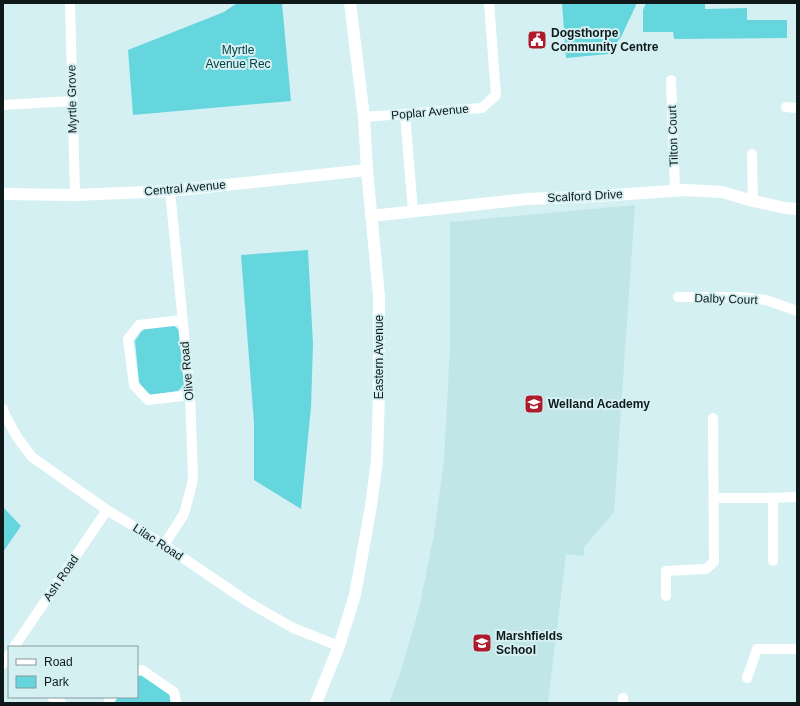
<svg xmlns="http://www.w3.org/2000/svg" width="800" height="706" viewBox="0 0 800 706" font-family="Helvetica,sans-serif">
<rect width="100%" height="100%" fill="#d4f0f2"/>
<polygon fill="#c0e6e8" points="635,205 614,512 584,547 584,556 566,554 548,703 389,703 399,677 419,609 434,534 444,460 450,348 450,222"/>
<g fill="#65d6de">
<polygon points="237,3 282,3 291,101 133,115 128,50 224,12"/>
<polygon points="562,3 637,3 621,37 608,54 566,58"/>
<polygon points="646,3 705,3 705,9 747,8 747,20 787,20 787,38 674,39 673,32 643,32 643,10"/>
<polygon points="308,250 313,344 311,407 301,509 254,480 254,423 241,255"/>
<polygon points="173,325 179,330 186,380 183,386 178,391 149,395 141,388 139,382 135,341 141,332 145,328"/>
<polygon points="3,507 21,526 3,552"/>
<polygon points="142,673 170,695 171,703 112,703 116,697 137,697 137,675"/>
</g>
<g fill="none" stroke-linecap="round" stroke-linejoin="round">
<g stroke="#fff" stroke-width="10">
<polyline points="70,3 75,195"/>
<polyline points="671,80 675,191"/>
<polyline points="3,105 72,101"/>
<polyline points="786,107 797,108"/>
<polyline points="405,114 413,211"/>
<polyline points="364,117 482,108 496,95 489,3"/>
<polyline points="752,154 753,201"/>
<polyline points="678,297 741,297 766,300 797,311"/>
<polyline points="182,320 139,325 128,339 134,385 148,400 190,395"/>
<polyline points="3,409 5,415 17,437 32,457 107,510 164,545 248,602 293,628 339,646"/>
<polyline points="714,498 768,498 797,497"/>
<polyline points="773,498 773,561"/>
<polyline points="164,545 184,514 192,484 193,475 190,395 170,191"/>
<polyline points="666,596 666,571 706,569 714,562 713,418"/>
<polyline points="14,647 107,510"/>
<polyline points="3,664 9,655"/>
<polyline points="137,671 142,670 174,692 176,703"/>
<polyline points="747,678 757,649 797,649"/>
<polyline points="52,697 61,703"/>
<polyline points="623,698 623,703"/>
<polyline points="108,703 112,697"/>
</g>
<g stroke="#fff" stroke-width="12">
<polyline points="3,194 75,195 170,191 367,170"/>
<polyline points="371,216 527,199 599,196 686,190 722,192 753,201 785,208 797,209"/>
<polyline points="316,703 339,646 355,595 371,506 377,460 379,393 379,296 367,170 364,117 350,3"/>
</g>
</g>
<defs>
<g id="civic-square" transform="scale(1)"><rect x="-9" y="-9" width="18" height="18" rx="4" fill="#ae1b2d" stroke="#d4f0f2"/><path d="M-.6-6.5H3V-4.5H.6V-3L4-1V1h2V6H-6V1h2V-1L-.6-3ZM-1.2 2.5V6h2.4V2.5Z" fill="#fff"/></g>
<g id="school-square" transform="scale(1)"><rect x="-9" y="-9" width="18" height="18" rx="4" fill="#ae1b2d" stroke="#d4f0f2"/><path d="M0-5L7-2L0 1L-7-2ZM-4 1L0 2.5L4 1V4Q0 6-4 4Z" fill="#fff"/></g>
</defs>
<g fill-rule="evenodd">
<use href="#civic-square" x="537" y="40"/>
<use href="#school-square" x="534" y="404"/>
<use href="#school-square" x="482" y="643"/>
</g>
<g text-anchor="middle" dominant-baseline="central" stroke-width="4" stroke-linejoin="round" paint-order="stroke">
<g font-size="12" font-weight="bold" fill="#0f191a" stroke="#d4f0f2" text-anchor="start">
<text x="551" y="33">Dogsthorpe<tspan x="551" dy="14">Community Centre</tspan></text>
<text x="548" y="404">Welland Academy</text>
<text x="496" y="636">Marshfields<tspan x="496" dy="14">School</tspan></text>
</g>
<g font-size="12" fill="#054044" stroke="#d4f0f2">
<text x="238" y="50">Myrtle<tspan x="238" dy="14">Avenue Rec</tspan></text>
</g>
<g font-size="12" fill="#0f191a" stroke="#d4f0f2">
<text transform="translate(72 99) rotate(-91)">Myrtle Grove</text>
<text transform="translate(430 112) rotate(-5)">Poplar Avenue</text>
<text transform="translate(673 136) rotate(-92)">Tilton Court</text>
<text transform="translate(185 188) rotate(-5)">Central Avenue</text>
<text transform="translate(585 196) rotate(-3)">Scalford Drive</text>
<text transform="translate(726 299) rotate(2)">Dalby Court</text>
<text transform="translate(379 357) rotate(-90)">Eastern Avenue</text>
<text transform="translate(187 371) rotate(-95)">Olive Road</text>
<text transform="translate(158 542) rotate(33)">Lilac Road</text>
<text transform="translate(61 578) rotate(-56)">Ash Road</text>
</g>
</g>
<rect width="800" height="706" fill="none" stroke="#0f191a" stroke-width="8"/>
<rect x="8" y="646" width="130" height="52" fill="#d4f0f2" stroke="#859a9c"/>
<rect x="16" y="659" width="20" height="6" fill="#ffffff" stroke="#859a9c"/>
<text x="44" y="666" font-size="12" fill="#0f191a">Road</text>
<rect x="16" y="676" width="20" height="12" fill="#65d6de" stroke="#859a9c"/>
<text x="44" y="686" font-size="12" fill="#0f191a">Park</text>
</svg>
